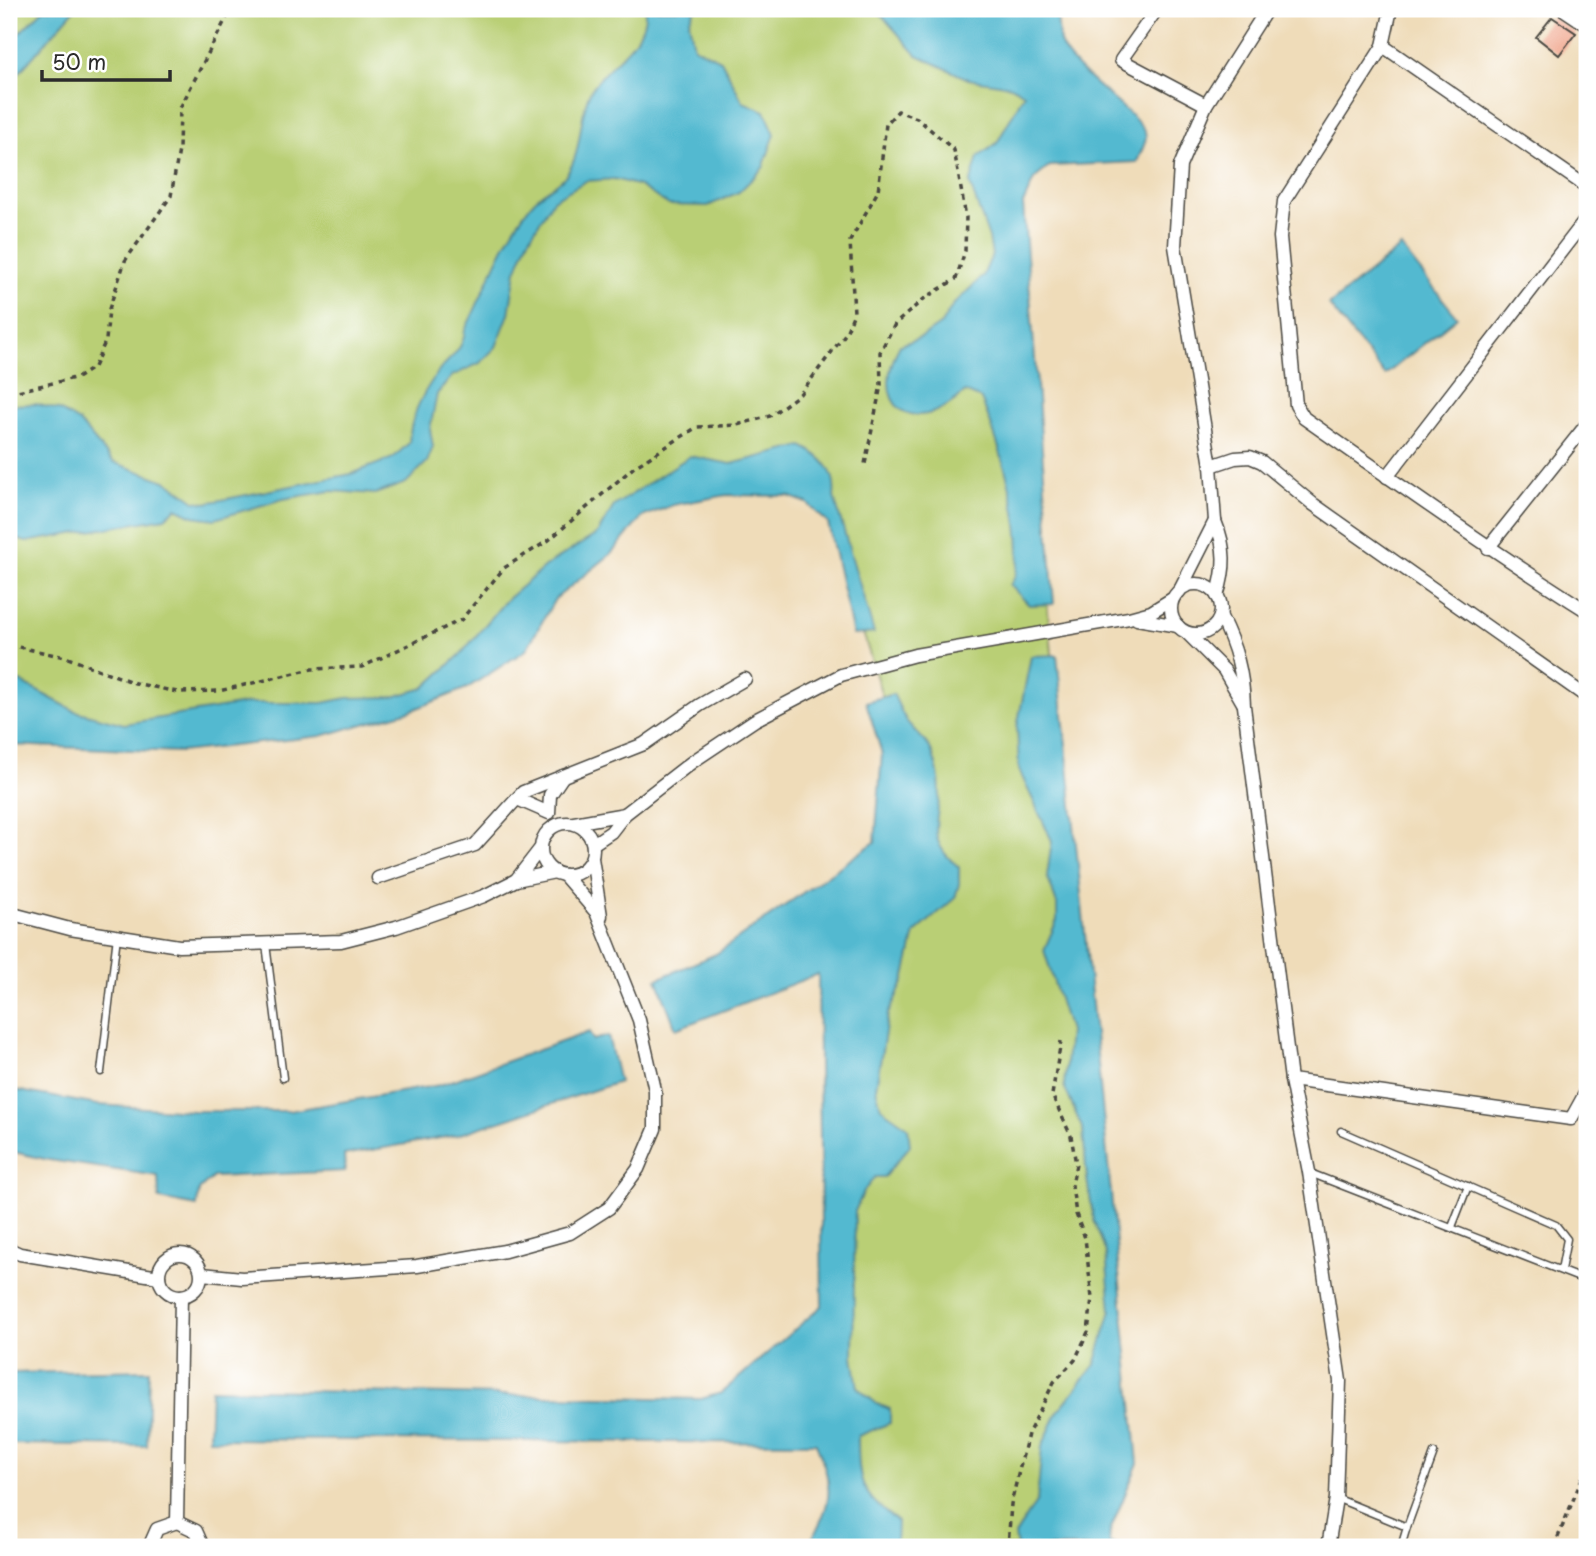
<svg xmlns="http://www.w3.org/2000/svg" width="1596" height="1556" viewBox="0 0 1596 1556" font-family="'Playpen Sans',sans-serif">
<rect width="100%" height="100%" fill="#fff"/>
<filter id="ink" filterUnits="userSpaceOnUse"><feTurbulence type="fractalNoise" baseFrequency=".0143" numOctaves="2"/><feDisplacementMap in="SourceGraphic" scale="14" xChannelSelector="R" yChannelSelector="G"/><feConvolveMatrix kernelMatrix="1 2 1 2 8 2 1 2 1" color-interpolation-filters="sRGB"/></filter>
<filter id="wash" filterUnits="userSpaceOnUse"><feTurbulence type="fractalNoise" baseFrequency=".00686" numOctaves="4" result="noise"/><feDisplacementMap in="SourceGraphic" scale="28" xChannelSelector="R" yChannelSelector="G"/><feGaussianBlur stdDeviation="1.57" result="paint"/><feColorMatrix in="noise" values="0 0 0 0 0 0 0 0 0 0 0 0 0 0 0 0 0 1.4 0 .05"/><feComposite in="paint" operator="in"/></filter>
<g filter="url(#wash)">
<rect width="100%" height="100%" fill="#efdcb9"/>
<polygon fill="#b9cf74" stroke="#727d50" stroke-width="2" points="9,9 964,9 1068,94 1008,200 1130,1456 1102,1547 838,1547 837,994 909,785 820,490 650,497 424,698 324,720 9,727"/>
<g fill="#52b9d0" stroke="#3e727e" stroke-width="2">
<polygon points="44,9 75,9 17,75 9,97 9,43"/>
<path d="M645,9H695L689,21L694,47L721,60L743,102L765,111L775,134L763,168L739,192L708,206L669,205L639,186L615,179L586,181L553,200L528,241L516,271L509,314L496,347L480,363L452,376L437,394L430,429L433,447L427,462L406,483L375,494L331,491L283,499L215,519L193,516L176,508L165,518L26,542L9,536L10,405L36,404L59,410L79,422L113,462L168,482L195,501L206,503L351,474L393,458L409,443C410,418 423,392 439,371C451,356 463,351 465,330C487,288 502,239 533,202C542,191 558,186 566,175C583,153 578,117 590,92C605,64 648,44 645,9Z"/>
<path d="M876,9H1049L1057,15C1058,23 1058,33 1060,42C1069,72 1145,116 1146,137C1146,144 1139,155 1137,162L1050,166L1034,179L1023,204L1054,604L1029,605L1010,585C1036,553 997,435 981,399L965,392C911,442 868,403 900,345L922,337L941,324L953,305L983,276L992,255L989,238L970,184L978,157L997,143L1024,94L1011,86L968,79L917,55Z"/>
<polygon points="1401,247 1457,317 1385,375 1329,305"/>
<path d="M802,446C824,457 837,472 834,497L874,633L853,635L828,523L807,503L788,496L727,495L673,505L642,517L611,554L555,599L526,650L467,688L410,711L321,736L180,752L9,745V676L75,711L124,724L250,703H323L347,698L393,697L424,688L461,654L506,600L547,565L597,534L614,506L690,456L731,464Z"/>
<polygon points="1057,655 1138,1463 1110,1531 1109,1543 1130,1547 1017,1547 1015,1535 1037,1501 1042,1446 1058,1411 1095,1365 1111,1310 1106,1253 1094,1220 1087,1179 1083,1130 1064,1086 1069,1031 1044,950 1057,920 1057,904 1047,876 1052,841 1019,770 1017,727 1031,656"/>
<path d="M893,694C898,703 902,715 908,723C927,745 931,741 938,773C947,813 917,835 959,867V884L955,898L915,933L904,981L888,1014L876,1088L881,1108L908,1127L910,1146L884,1177H875L864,1191L855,1211L853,1356L858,1388L877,1404L890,1409V1423L858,1436C858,1481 860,1494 897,1521L896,1547H808C831,1502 836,1493 816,1443L209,1439L211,1389L701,1399L721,1393L822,1306L818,974L676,1029L657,979L716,954L875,842L882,754L866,702Z"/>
<polygon points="589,1032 593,1040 608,1036 619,1082 457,1135 344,1155 345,1171 213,1177 199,1190 197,1206 159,1199 158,1176 49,1160 9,1151 9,1089 98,1105 193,1111 289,1111 440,1085"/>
<polygon points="149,1370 147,1446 9,1444 9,1373"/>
</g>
<g id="blocks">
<polygon fill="#f0a48a" points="1552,17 1576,33 1559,55 1536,37"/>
</g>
</g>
<g filter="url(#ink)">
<use href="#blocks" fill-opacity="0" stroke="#484640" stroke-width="2"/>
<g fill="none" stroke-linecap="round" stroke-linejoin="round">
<g stroke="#484640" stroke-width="9">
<g id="service">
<polyline points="266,944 283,1078"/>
<polyline points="101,1072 117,936"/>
<polyline points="1341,1131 1556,1225 1567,1239 1561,1270"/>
<polyline points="1310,1173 1587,1281"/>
<polyline points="1452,1227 1468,1186"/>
<polyline points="1336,1498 1407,1527 1434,1453"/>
<polyline points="1401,1547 1407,1527"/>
</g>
</g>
<g stroke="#484640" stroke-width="15">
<g id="minor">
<polyline points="1157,9 1121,60 1206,105"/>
<path d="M1391,9L1383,46L1284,201L1280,237L1296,405L1304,418C1398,484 1491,550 1587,611"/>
<polyline points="1563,9 1587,25"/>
<polyline points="1383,46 1587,187"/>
<polyline points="1211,466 1235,458 1250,457 1262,462 1313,504 1587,697"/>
<polyline points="1387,477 1587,218"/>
<polyline points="1215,521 1211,466 1175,246 1180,166 1206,105 1267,9"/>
<polyline points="1488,548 1587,424"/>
<circle cx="1196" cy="609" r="25"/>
<path d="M1179,592L1215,521C1226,547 1226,569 1217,596"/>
<path d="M1221,617C1236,647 1243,672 1244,706L1291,1080L1309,1172L1340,1381L1336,1498L1328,1547"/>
<polyline points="1137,619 1178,626"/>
<polyline points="1187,633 1224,670 1243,703"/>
<polyline points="517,799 549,813 550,795 563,776"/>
<polyline points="625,814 692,762 755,720 841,675 915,655 1129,618 1151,612 1172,599"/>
<circle cx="567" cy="849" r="26"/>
<polyline points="574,823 625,814 611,832 593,844"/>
<polyline points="540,849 516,880 555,872"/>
<polyline points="592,858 601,916"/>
<polyline points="378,878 475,845 523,792 644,744 700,705 745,679"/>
<polyline points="9,913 70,929 179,946 341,941 396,927 484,896 516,880"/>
<polyline points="1291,1080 1571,1119 1587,1090"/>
<polyline points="9,1249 20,1254 159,1277"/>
<circle cx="180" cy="1275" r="21"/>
<polyline points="202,1274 242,1278 417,1266 505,1251 570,1233 609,1208 638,1169 655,1129 655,1090 639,1020 596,912 564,875"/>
<polyline points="177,1522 181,1296"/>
<polyline points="149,1547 157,1529 177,1522 196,1531 203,1547"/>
</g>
</g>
<g stroke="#484640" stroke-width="3.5" stroke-dasharray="5 5" stroke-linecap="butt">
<polyline points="9,393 79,377 94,367 106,340 109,309 125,261 171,196 179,150 180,108 231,9"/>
<polyline points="9,645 65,657 135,683 177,692 219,691 312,669 362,667 461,620 504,568 549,540 633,468 697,427 737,425 770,416 800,394 846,333 854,313 850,241 878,191 886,124 898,111 917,118 954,150 966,217 965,251 956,279 925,298 895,324 880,352 881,385 865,464"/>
<polyline points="1008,1547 1011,1504 1028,1434 1054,1382 1075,1360 1088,1332 1092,1298 1085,1238 1076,1214 1072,1186 1076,1164 1071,1136 1052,1095 1061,1041"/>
<polyline points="1554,1547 1587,1466"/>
</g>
<use href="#service" stroke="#fff" stroke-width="6"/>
<use href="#minor" stroke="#fff" stroke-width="12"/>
</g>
</g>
<rect width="1596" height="1556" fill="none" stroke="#fff" stroke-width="35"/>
<path d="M42 70v10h128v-10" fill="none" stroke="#2b2b2b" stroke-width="3.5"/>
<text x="52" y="70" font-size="21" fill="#2b2b2b" stroke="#ffffff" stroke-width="5" paint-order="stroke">50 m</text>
</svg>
